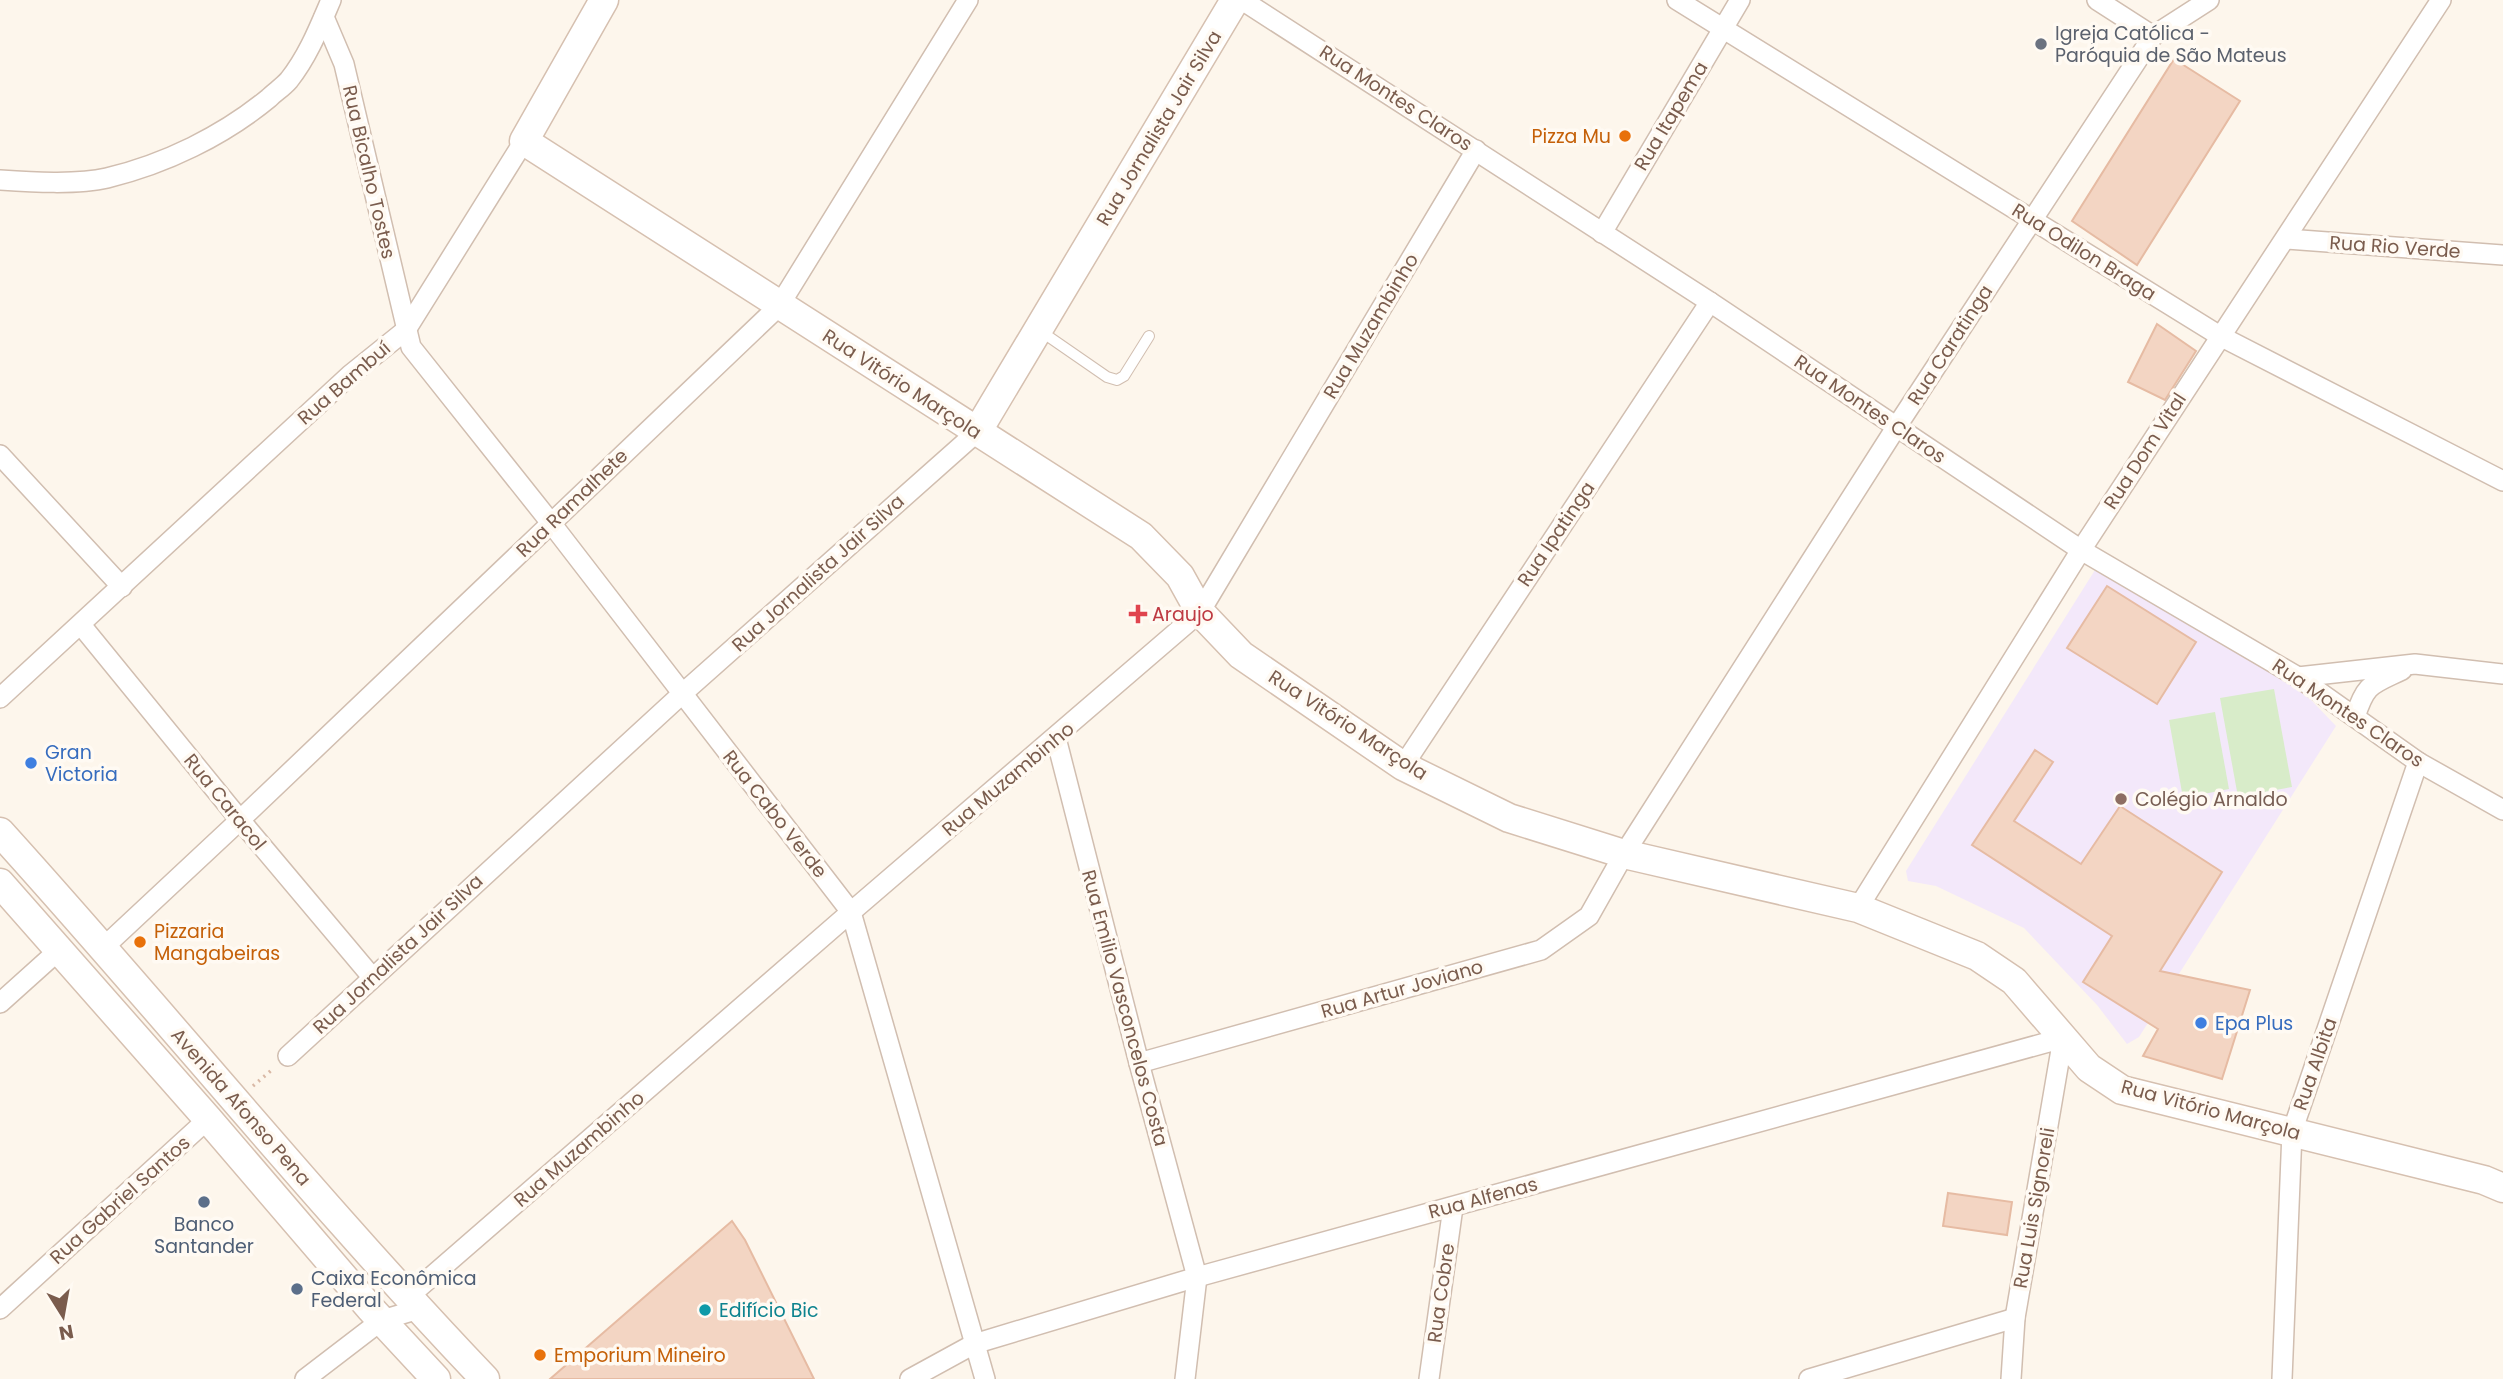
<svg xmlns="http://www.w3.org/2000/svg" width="2503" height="1379" viewBox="0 0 2503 1379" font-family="Poppins,sans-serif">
<rect width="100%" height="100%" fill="#fdf6ec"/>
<polygon fill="#f3e8fa" points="2095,570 2291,679 2336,726 2139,1037 2127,1044 2097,1005 2024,928 1936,886 1908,881 1906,871"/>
<g fill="#d8ecc9">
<polygon points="2274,689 2292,787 2238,797 2220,698"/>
<polygon points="2215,712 2229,789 2183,798 2169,720"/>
</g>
<g fill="#f3d5c3" stroke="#e6bba3" stroke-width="2">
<polygon points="2174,59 2240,101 2137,265 2072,221"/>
<polygon points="2157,324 2196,351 2165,400 2128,382"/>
<polygon points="2107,586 2196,642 2157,704 2067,648"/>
<polygon points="2035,750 2053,762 2014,821 2081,864 2120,806 2222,872 2160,971 2250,990 2222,1079 2143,1056 2158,1029 2083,982 2112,936 1972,845"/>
<polygon points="1948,1193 2012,1202 2007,1235 1943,1226"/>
<polygon points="732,1221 745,1240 814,1379 550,1379"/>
</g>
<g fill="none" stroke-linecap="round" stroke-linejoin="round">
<g stroke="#d1beb0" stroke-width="12">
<polyline id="lane" points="1039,330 1107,377 1117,380 1124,376 1149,336"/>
</g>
<g stroke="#d1beb0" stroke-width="22">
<g id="street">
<polyline points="1242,0 1710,302 2081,550 2298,677 2418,762 2503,810"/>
<polyline points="1677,0 2220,336 2503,481"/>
<polyline points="2097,0 2153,36"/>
<polyline points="324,17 344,64 411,347 551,523 851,912 985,1379"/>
<path d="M0,180C30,182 78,185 107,178C165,164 223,136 269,98C275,92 283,87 289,80C308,56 319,28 331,0"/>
<polyline points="1602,233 1740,0"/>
<polyline points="2287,239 2503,255"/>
<polyline points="0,455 122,587"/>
<polyline points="81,625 240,820 372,977"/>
<polyline points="2298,677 2415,664 2503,674"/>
<polyline points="0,698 350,375 406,330 524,141"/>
<path d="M2355,717C2366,683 2371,685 2402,670"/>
<polyline points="1056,738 1139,1063 1197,1277 1185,1379"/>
<polyline points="1403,766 1710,302"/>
<polyline points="1858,908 2081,550 2441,0"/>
<polyline points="104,947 240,820 779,306 968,0"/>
<polyline points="0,1003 59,950"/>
<polyline points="288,1056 683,693 977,432"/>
<polyline points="1139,1063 1541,950 1589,916 1624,854 1897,426 2153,36 2209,0"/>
<polyline points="408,1297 851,912 1200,612 1476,150"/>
<polyline points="0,1309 208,1119"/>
<polyline points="305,1379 382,1320 419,1309"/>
<polyline points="910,1379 974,1344 1197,1277 2063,1038 2015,1318 2011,1379"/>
<polyline points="1429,1379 1453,1207"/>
<polyline points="1809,1379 2015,1318"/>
<polyline points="2282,1379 2292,1132 2418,762"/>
</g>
</g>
<g stroke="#d6c0b0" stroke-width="31">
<g id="secondary">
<polyline points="604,0 524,141 1141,536 1180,576 1200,612 1241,655 1403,766 1509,818 1624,854 1858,908 1977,956 2014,981 2089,1068 2122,1090 2484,1180 2503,1188"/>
<polyline points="977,432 1235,0"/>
<path d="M0,832C164,1013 317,1203 485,1379"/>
<polyline points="0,883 208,1119 370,1308 436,1379"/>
</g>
</g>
<polyline stroke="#d9b8a5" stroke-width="3.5" stroke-dasharray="2 5" stroke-linecap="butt" points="253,1086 274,1068"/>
<use href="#lane" stroke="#fff" stroke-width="10"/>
<use href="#street" stroke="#fff" stroke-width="19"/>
<use href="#secondary" stroke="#fff" stroke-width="28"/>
</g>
<circle fill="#6b7280" stroke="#fffaf3" stroke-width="2.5" cx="2041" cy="44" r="7"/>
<g fill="#e8710a" stroke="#fffaf3" stroke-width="2.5">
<circle cx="1625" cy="136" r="7"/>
<circle cx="140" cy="942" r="7"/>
<circle cx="540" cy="1355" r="7"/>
</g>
<path fill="#e0444e" stroke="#fffaf3" stroke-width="2.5" d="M1134.5 603.5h7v7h7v7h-7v7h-7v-7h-7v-7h7z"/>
<g fill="#3f7fe0" stroke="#fffaf3" stroke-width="2.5">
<circle cx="31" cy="763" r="7"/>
<circle cx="2201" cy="1023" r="7"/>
</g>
<circle fill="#8d6e63" stroke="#fffaf3" stroke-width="2.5" cx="2121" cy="799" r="7"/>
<g fill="#5c6f8a" stroke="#fffaf3" stroke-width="2.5">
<circle cx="204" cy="1202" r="7"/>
<circle cx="297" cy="1289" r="7"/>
</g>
<circle fill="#0f9aa8" stroke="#fffaf3" stroke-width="2.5" cx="705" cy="1310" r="7"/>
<g text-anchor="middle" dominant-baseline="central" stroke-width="7" stroke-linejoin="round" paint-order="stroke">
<g font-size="19" fill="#5b616d" stroke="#fffaf3" text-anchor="start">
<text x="2055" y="33">Igreja Católica -<tspan x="2055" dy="22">Paróquia de São Mateus</tspan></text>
</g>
<g font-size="19" fill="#7a5c4d" stroke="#fffaf3">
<text transform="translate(1396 98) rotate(33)">Rua Montes Claros</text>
<text transform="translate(1671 116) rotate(-59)">Rua Itapema</text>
<text transform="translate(1159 128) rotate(-59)">Rua Jornalista Jair Silva</text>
<text transform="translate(369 172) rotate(77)">Rua Bicalho Tostes</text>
<text transform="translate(2395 247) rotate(4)">Rua Rio Verde</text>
<text transform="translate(2084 252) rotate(32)">Rua Odilon Braga</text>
<text transform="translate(1371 326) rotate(-59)">Rua Muzambinho</text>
<text transform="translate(1950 345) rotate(-57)">Rua Caratinga</text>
<text transform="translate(344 383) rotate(-41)">Rua Bambuí</text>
<text transform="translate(902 384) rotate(33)">Rua Vitório Marçola</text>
<text transform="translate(1870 409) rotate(34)">Rua Montes Claros</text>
<text transform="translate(2145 451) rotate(-57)">Rua Dom Vital</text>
<text transform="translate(572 503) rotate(-44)">Rua Ramalhete</text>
<text transform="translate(1556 534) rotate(-56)">Rua Ipatinga</text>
<text transform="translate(818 573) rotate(-42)">Rua Jornalista Jair Silva</text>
<text transform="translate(2348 713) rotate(34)">Rua Montes Claros</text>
<text transform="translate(1348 725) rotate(33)">Rua Vitório Marçola</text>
<text transform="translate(1008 779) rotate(-40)">Rua Muzambinho</text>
<text transform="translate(225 802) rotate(51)">Rua Caracol</text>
<text transform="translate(775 814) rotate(52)">Rua Cabo Verde</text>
<text transform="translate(398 954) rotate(-43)">Rua Jornalista Jair Silva</text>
<text transform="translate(1402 989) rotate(-16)">Rua Artur Joviano</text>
<text transform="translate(1125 1008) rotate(75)">Rua Emilio Vasconcelos Costa</text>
<text transform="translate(2315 1064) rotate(-71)">Rua Albita</text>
<text transform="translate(241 1107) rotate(49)">Avenida Afonso Pena</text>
<text transform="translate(2211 1110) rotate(15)">Rua Vitório Marçola</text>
<text transform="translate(579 1149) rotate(-41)">Rua Muzambinho</text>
<text transform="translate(1483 1198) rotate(-15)">Rua Alfenas</text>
<text transform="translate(120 1200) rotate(-42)">Rua Gabriel Santos</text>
<text transform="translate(2034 1208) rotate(-80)">Rua Luis Signoreli</text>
<text transform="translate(1441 1293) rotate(-82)">Rua Cobre</text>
</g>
<g font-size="19" fill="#c56008" stroke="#fffaf3" text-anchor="start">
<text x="1611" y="136" text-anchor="end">Pizza Mu</text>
<text x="154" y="931">Pizzaria<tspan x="154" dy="22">Mangabeiras</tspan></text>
<text x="554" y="1355">Emporium Mineiro</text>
</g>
<g font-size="19" fill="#be3a42" stroke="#fffaf3" text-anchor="start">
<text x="1152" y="614">Araujo</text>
</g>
<g font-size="19" fill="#366cbe" stroke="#fffaf3" text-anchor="start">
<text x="45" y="752">Gran<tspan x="45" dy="22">Victoria</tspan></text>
<text x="2215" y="1023">Epa Plus</text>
</g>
<g font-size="19" fill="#785e54" stroke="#fffaf3" text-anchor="start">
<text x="2135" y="799">Colégio Arnaldo</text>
</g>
<g font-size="19" fill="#4e5e75" stroke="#fffaf3">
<text x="204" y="1224">Banco<tspan x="204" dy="22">Santander</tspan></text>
<text x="311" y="1278" text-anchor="start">Caixa Econômica<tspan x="311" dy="22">Federal</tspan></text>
</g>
<g font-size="19" fill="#0d838f" stroke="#fffaf3" text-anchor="start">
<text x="719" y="1310">Edifício Bic</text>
</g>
</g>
<g transform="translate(63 1316) rotate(169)" stroke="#fffaf3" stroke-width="5" paint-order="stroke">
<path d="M0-5L12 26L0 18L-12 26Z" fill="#7a5c4d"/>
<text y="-10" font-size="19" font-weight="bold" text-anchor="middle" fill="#7a5c4d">N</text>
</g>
</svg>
